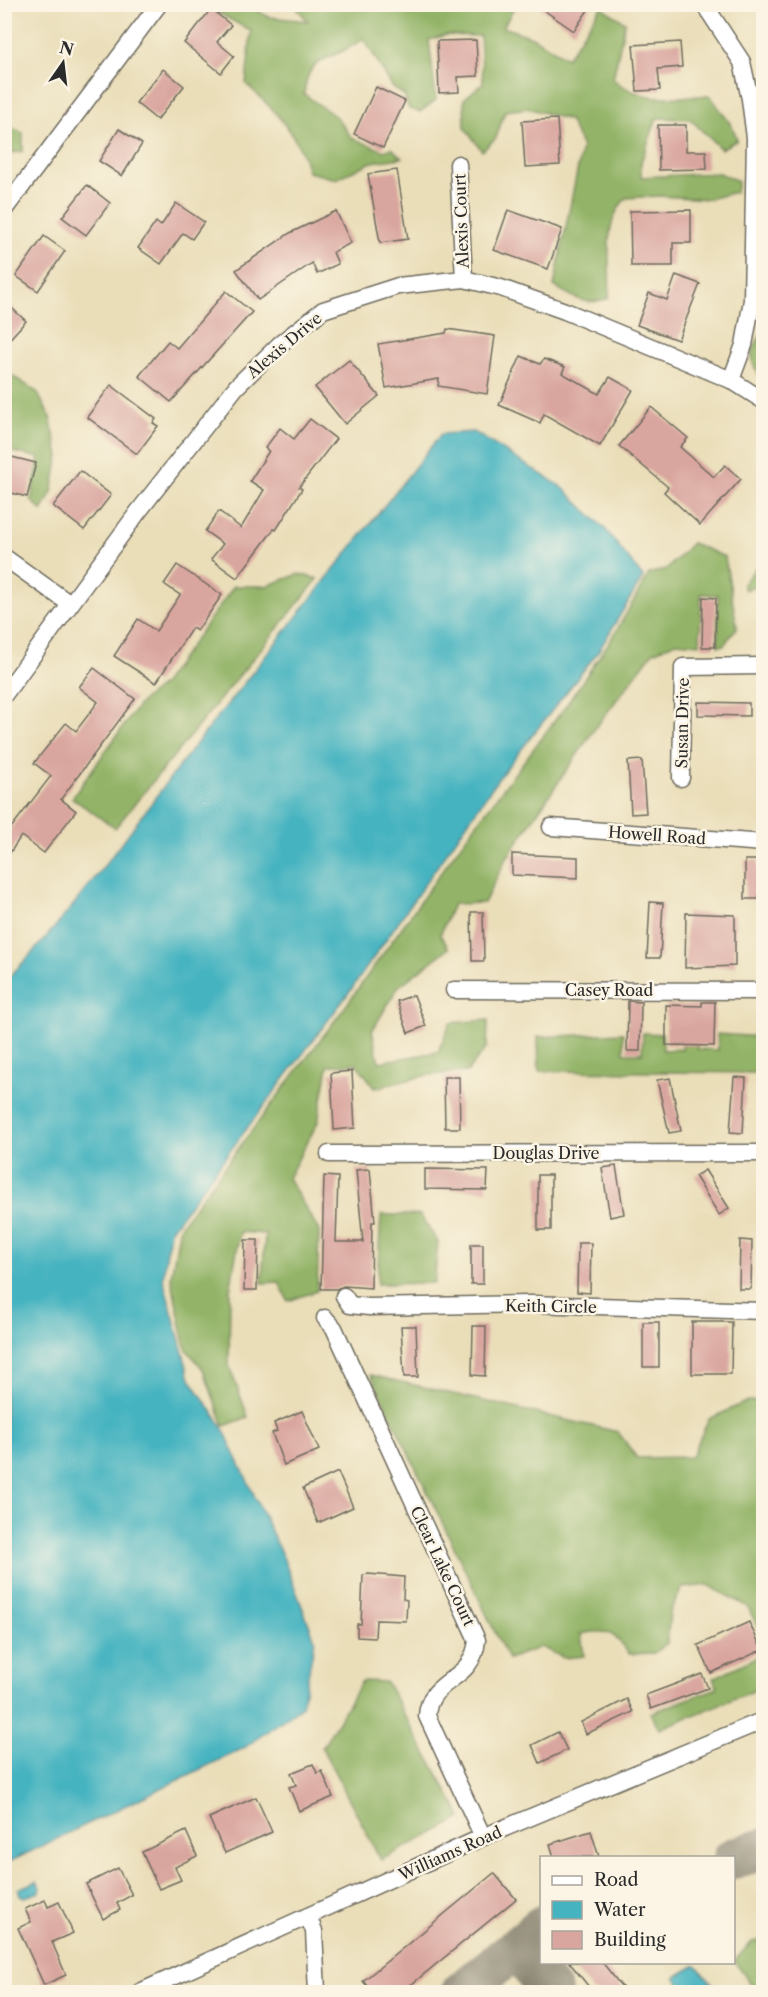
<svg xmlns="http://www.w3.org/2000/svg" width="768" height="1997" viewBox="0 0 768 1997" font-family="'Libre Caslon Text',serif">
<rect width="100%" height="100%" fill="#fcf5e5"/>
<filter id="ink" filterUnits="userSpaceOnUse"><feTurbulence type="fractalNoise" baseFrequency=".0167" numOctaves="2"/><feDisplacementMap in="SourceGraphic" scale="12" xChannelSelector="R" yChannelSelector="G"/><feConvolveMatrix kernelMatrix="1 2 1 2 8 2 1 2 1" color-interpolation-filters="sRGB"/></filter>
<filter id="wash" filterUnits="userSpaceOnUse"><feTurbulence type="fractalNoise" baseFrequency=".008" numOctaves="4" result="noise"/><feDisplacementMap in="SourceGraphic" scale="24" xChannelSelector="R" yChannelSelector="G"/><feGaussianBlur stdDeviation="1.35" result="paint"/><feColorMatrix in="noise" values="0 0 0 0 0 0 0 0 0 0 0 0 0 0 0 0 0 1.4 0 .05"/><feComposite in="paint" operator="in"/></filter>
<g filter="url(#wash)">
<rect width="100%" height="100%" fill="#eadeb9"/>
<g fill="#93b467" stroke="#5f7049" stroke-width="1.5">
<path d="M204,5H247L269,17L308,21L294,5H516L503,27L532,37L567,58L601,7L625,22L613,79C646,106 672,95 711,96C720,112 733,122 737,140L721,149L690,119L657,118L641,162V177L719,173L738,181L736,192L709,199L659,196L626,198C600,226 612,264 609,298C585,307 575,298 554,286L582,147L569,120L528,108L505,111L496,138L482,151L465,128L464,99L483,83L480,36L446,35L429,40L436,100L420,112L409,109L404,95L393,88L364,39C357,43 350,48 343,51C317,63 308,62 304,94L336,117L352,138L384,151L392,148L402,158L372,162L336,179L308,172C300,136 273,108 246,84L251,31Z"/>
<polygon points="5,116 7,126 23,133 23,151 5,154"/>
<path d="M763,332V380C747,360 749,353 763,332Z"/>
<polygon points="5,371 37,392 50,417 59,456 52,492 42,511 31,500 39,458 5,450"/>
<polygon points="692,543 725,557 737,627 724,645 718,646 718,595 701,594 700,644 676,642 653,652 596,727 506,859 484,903 453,904 440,935 449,948 398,987 372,1031 379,1062 438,1052 450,1023 488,1020 487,1047 467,1072 428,1075 375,1088 356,1063 328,1066 318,1122 288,1178 319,1231 317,1291 288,1301 279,1282 262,1283 265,1234 240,1232 230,1290 229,1365 248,1417 224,1426 203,1369 186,1349 171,1277 180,1226 345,1007 462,843 565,707 614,635 649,574 667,569"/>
<polygon points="763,559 763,589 757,585 745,590 743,584"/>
<polygon points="299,574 318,579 115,828 72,798 140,703 163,684 234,586 266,586"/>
<polygon points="623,1033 624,1053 642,1053 643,1033 662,1034 663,1050 682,1049 682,1036 697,1035 697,1049 718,1050 717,1034 763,1037 763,1073 539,1071 538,1037"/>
<polygon points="381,1215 420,1215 438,1242 434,1283 377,1284"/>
<path d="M371,1375L618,1432L637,1458L691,1457L709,1419L748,1401H763V1639L748,1607L708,1585L682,1588L670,1612L667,1643L654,1653L629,1654C614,1632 608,1628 581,1634L584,1656L564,1658L541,1647L508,1659Z"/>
<polygon points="763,1654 763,1687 659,1729 651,1713 717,1688 713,1678"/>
<polygon points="362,1681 386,1682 462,1818 381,1860 322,1748"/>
<polygon points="763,1939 763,1992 757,1992 734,1961 752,1942"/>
</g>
<g fill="#45b3c0" stroke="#386f76" stroke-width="1.5">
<path d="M474,432L562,487L606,530L643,577L598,652L498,779L353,987L170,1231L163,1278L190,1379L222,1426L283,1557L315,1640L302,1706L244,1748L5,1864V981C77,910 134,824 196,744C277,640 359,537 441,434Z"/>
<polygon points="37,1881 41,1888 40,1892 25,1897 20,1896 18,1889"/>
<polygon points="696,1965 720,1992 683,1992 684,1990 675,1977"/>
</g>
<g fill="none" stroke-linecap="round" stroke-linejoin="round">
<g stroke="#8a8472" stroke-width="42">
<polyline points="734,1858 764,1849"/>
<polyline points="516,1948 542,1926"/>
<polyline points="462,1992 516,1948 551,1992"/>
</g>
</g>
<g id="blocks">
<g fill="#d9a69f">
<polygon points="535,4 592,4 574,31"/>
<polygon points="211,9 231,25 217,42 234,56 221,73 184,43"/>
<polygon points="476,40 478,76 458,77 459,92 439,93 437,41"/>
<polygon points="680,42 682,67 658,69 660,90 637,91 633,45"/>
<polygon points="163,69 184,86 157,120 136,103"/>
<polygon points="376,87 405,101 383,148 354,134"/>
<polygon points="557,119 560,165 525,167 522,121"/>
<polygon points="658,125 686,125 686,151 706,151 707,169 659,170"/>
<polygon points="119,129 142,144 122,176 99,161"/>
<polygon points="397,170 408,239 380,243 368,174"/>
<polygon points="87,185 110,203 86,235 62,217"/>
<polygon points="176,203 204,222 192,239 183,233 161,264 138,248 156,222 161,226"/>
<polygon points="508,210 562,229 548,269 494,250"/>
<polygon points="691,210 691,243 673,243 673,266 631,266 630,211"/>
<polygon points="336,211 351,243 333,252 338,264 317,274 312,263 258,300 236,270 290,233"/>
<polygon points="44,236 65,251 38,291 16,276"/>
<polygon points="676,275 700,284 678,340 637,325 649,293 667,300"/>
<polygon points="226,291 252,312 171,402 139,376 168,341 177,348"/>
<polygon points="4,301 26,321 4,345"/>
<polygon points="447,329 495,336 487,394 438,386 439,379 386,388 378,344 446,333"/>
<polygon points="521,356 540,364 544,359 565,367 562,373 599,394 610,377 633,390 600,446 544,414 540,423 499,405"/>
<polygon points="349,360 379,396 345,424 315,387"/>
<polygon points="111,385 156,419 153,423 158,426 137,454 87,417"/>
<polygon points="651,407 688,438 680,447 714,477 725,465 741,479 700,525 664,492 668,487 619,446"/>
<polygon points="310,419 336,439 299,487 302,489 276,530 274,529 237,578 211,559 223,544 205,531 219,511 241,528 264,490 250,481 269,451 265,448 280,428 294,439"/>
<polygon points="4,455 36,463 27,497 4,491"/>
<polygon points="80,471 111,495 84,530 53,506"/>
<polygon points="177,565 222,595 197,631 192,628 156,683 114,656 138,619 156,631 180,595 164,584"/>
<polygon points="703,597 716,598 715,647 702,647"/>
<polygon points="94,668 135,699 61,799 76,811 44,853 21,836 4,862 4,837 51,776 34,763 66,723 76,731 98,702 79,687"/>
<polygon points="698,702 749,703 749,716 698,715"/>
<polygon points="642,760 646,813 631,814 628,761"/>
<polygon points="512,854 578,857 578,878 512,875"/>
<polygon points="745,860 758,860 759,899 745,899"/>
<polygon points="650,902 663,903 660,958 647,958"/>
<polygon points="471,912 483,912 484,961 472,961"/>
<polygon points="686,913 735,915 735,966 685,968"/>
<polygon points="414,995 426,1026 408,1033 397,1001"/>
<polygon points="628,1001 641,1002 640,1051 627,1051"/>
<polygon points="702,1002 715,1002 714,1046 666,1045 666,1005 702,1006"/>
<polygon points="352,1071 355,1128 334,1130 331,1073"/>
<polygon points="444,1077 459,1077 460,1128 445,1128"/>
<polygon points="734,1077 746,1078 743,1133 730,1132"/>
<polygon points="670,1078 681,1131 669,1133 657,1080"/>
<polygon points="616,1166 624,1214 610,1217 602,1168"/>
<polygon points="370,1169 375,1222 372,1222 371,1288 344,1286 336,1289 321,1289 324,1176 338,1177 336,1242 363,1242 356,1170"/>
<polygon points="425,1169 488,1170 487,1190 425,1189"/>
<polygon points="705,1170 729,1208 719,1215 695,1176"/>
<rect x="538" y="1175" width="13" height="55"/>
<polygon points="245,1240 258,1240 257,1290 244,1290"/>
<polygon points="740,1240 752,1241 751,1289 739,1289"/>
<polygon points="578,1243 591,1243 590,1293 577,1292"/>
<rect x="471" y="1244" width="12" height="40"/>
<rect x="643" y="1322" width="16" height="45"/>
<polygon points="692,1322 732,1322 731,1374 692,1374"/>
<polygon points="401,1326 416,1326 418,1377 404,1377"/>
<polygon points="473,1326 486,1326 485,1376 472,1375"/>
<polygon points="302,1411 319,1450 284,1465 272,1433 277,1431 274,1423"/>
<polygon points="338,1472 353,1507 318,1523 303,1488"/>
<polygon points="368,1574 404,1577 403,1599 407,1600 406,1621 376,1620 375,1638 357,1637 357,1624 361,1624 363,1575"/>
<polygon points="749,1622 762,1650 711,1673 698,1645"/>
<polygon points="702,1674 708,1688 651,1709 646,1695"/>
<polygon points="627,1699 633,1712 586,1734 581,1722"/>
<polygon points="558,1732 567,1750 540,1763 532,1745"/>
<polygon points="313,1764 317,1773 322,1771 333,1797 299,1811 289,1787 296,1785 291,1773"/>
<polygon points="256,1797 272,1832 225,1853 209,1818"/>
<polygon points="186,1831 197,1856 175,1867 181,1880 159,1889 142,1852"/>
<polygon points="591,1831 599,1857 554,1857 550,1844"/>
<polygon points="118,1868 132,1895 117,1903 120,1910 103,1919 86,1884"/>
<polygon points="494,1873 516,1899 402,1992 372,1992 363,1981"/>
<polygon points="45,1900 48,1907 59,1902 73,1933 52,1942 66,1975 44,1985 18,1928 31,1922 25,1909"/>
<polygon points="569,1962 602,1962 626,1992 593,1992"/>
</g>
</g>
</g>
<g filter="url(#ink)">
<use href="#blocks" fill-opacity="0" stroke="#6e6a5d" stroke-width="1.5"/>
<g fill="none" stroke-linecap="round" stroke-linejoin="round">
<g stroke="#6e6a5d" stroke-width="19">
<g id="minor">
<polyline points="704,4 742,62 750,99 755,138 752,300 744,345 731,380"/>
<polyline points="458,164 464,279"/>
<polyline points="4,210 159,4"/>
<polyline points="4,557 70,604"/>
<polyline points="4,695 138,512 236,387 280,344 323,310 398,286 464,279 501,288 565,311 731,380 764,401"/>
<polyline points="681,778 683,667 764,666"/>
<polyline points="551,827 764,843"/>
<polyline points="454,990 764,991"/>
<polyline points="329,1154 764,1153"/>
<polyline points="344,1296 350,1305 369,1307 530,1304 764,1311"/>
<path d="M325,1318L334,1328L477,1640C473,1684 429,1676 427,1716L483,1837"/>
<polyline points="308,1916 314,1931 317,1992"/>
<polyline points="140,1992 483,1837 764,1720"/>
</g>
</g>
<use href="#minor" stroke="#fff" stroke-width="16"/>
</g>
</g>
<g text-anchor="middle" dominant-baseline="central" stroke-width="5" stroke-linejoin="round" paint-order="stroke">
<g font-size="16" fill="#2b2b2b" stroke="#fcf5e5">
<text transform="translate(461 221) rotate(-92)">Alexis Court</text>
<text transform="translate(284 345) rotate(-40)">Alexis Drive</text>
<text transform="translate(682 723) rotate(-89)">Susan Drive</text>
<text transform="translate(657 835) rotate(4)">Howell Road</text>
<text x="609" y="990">Casey Road</text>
<text x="546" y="1153">Douglas Drive</text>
<text transform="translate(551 1306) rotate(1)">Keith Circle</text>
<text transform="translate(443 1566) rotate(65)">Clear Lake Court</text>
<text transform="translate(450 1853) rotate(-24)">Williams Road</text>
</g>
</g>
<rect width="768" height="1997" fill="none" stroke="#fcf5e5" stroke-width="24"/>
<rect x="540" y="1856" width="195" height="108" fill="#fcf5e5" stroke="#a8a49b" stroke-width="1.5"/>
<rect x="552" y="1876" width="30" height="9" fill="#ffffff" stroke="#a8a49b" stroke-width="1.5"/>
<text x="594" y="1886" font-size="18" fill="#2b2b2b">Road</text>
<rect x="552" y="1901" width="30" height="18" fill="#45b3c0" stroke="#a8a49b" stroke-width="1.5"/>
<text x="594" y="1916" font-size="18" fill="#2b2b2b">Water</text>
<rect x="552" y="1931" width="30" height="18" fill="#d9a69f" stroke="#a8a49b" stroke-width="1.5"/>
<text x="594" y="1946" font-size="18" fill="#2b2b2b">Building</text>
<g transform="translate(63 63) rotate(14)" stroke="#fcf5e5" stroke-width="4.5" paint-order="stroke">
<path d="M0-4.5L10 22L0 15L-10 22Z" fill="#2b2b2b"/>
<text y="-9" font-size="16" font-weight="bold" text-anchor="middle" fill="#2b2b2b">N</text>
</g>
</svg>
